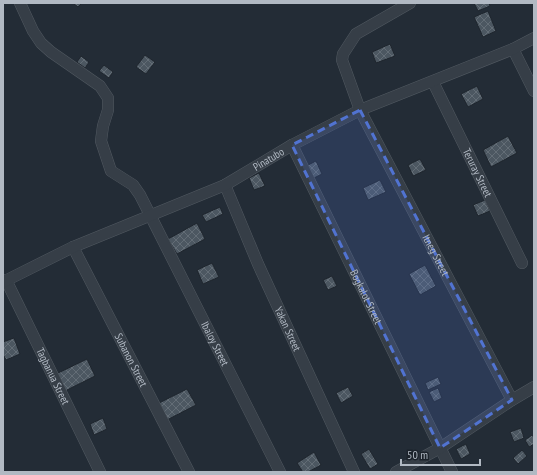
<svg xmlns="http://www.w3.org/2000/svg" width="537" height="475" viewBox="0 0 537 475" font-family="'PT Sans Narrow',sans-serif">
<defs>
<pattern id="building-cross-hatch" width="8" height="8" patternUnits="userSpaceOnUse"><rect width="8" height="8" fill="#4c5761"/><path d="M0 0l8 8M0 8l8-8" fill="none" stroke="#636d76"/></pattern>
</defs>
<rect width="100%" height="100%" fill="#232c36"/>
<g fill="url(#building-cross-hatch)" stroke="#1e252d">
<polygon points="73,3 82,3 78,7"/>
<polygon points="474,3 489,3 490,6 478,11"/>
<polygon points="488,11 496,31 483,37 474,17"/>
<polygon points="390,44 395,56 376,63 372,52"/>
<polygon points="145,55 155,62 146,74 136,67"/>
<polygon points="81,56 89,62 85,68 77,62"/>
<polygon points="104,65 113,72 109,78 99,71"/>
<polygon points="477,86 483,99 468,107 461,94"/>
<polygon points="508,136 517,153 491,167 483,150"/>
<polygon points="420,159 426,170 413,176 408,165"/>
<polygon points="316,161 322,174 312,179 306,166"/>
<polygon points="259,173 265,186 254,190 249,178"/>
<polygon points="380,180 386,192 368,200 363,188"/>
<polygon points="485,200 490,211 478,216 473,205"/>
<polygon points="220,207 223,214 206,222 202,215"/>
<polygon points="197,223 205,239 177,254 168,239"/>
<polygon points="212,263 219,277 203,284 197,270"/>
<polygon points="425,265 436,286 420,295 409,274"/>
<polygon points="332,276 337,286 328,290 323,280"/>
<polygon points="14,338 20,354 6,360 3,354 3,342"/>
<polygon points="87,359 95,376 65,391 56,374"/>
<polygon points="438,377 441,384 428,390 425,383"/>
<polygon points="348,387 353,396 341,403 336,393"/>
<polygon points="438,388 442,398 434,402 429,392"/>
<polygon points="187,389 196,405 167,420 159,403"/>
<polygon points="103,418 107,429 94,435 90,424"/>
<polygon points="521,428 524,438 514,442 510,432"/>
<polygon points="532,435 534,438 534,444 529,447 525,440"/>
<polygon points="466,444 470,454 461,459 456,449"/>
<polygon points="369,449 378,464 370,469 361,454"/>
<polygon points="522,450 527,456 518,464 513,458"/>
<polygon points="314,452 321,465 308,472 303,472 297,463"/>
</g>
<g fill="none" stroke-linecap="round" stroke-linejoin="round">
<g stroke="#515961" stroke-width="12">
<g id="street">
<path id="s1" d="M20,3L33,31L41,43L51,52L100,86L108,98V110L103,126L101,141L111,171L133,185L140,195L280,472"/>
<path id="s2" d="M410,3L356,34L343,54L342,60L360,110L512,400"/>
<polyline points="513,49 534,91"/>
<path id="s3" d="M433,82L522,263"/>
<path id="s4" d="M292,145L452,472"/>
<path id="s5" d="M225,185L258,264L354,472"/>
<path id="s6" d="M73,247L189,472"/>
<path id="s7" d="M6,280L100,472"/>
<path id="s8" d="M3,282L73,247L225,185L292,145L360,110L513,49L534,38"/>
<polyline points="396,472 440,448 512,400 534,387"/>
</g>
</g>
<use href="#street" stroke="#363e47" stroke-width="11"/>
</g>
<path fill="#5173d1" fill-opacity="0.2" stroke="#5173d1" stroke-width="3" stroke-dasharray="8 5" stroke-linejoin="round" d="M360,110L512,400L440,448L292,145Z"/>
<g text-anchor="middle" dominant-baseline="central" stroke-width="3" stroke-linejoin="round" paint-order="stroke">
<g font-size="11" fill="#b1b9c3" stroke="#1c232b">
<text stroke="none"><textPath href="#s8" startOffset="293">Pinatubo</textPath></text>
<text stroke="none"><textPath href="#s3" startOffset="101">Teruray Street</textPath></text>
<text stroke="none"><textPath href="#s2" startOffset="309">Itneg Street</textPath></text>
<text stroke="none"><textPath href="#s4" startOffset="169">Bogkalot Street</textPath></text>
<text stroke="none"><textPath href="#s5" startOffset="157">Yakan Street</textPath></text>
<text stroke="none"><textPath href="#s1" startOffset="413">Ibaloy Street</textPath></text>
<text stroke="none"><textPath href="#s6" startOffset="127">Subanon Street</textPath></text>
<text stroke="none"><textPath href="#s7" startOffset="107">Tagbanua Street</textPath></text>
</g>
</g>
<rect width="537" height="475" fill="none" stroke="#b1b9c3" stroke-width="8"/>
<path d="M401 459v6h79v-6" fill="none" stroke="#b1b9c3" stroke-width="2"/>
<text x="407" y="459" font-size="12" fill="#b1b9c3" stroke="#1c232b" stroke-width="3" paint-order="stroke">50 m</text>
</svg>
